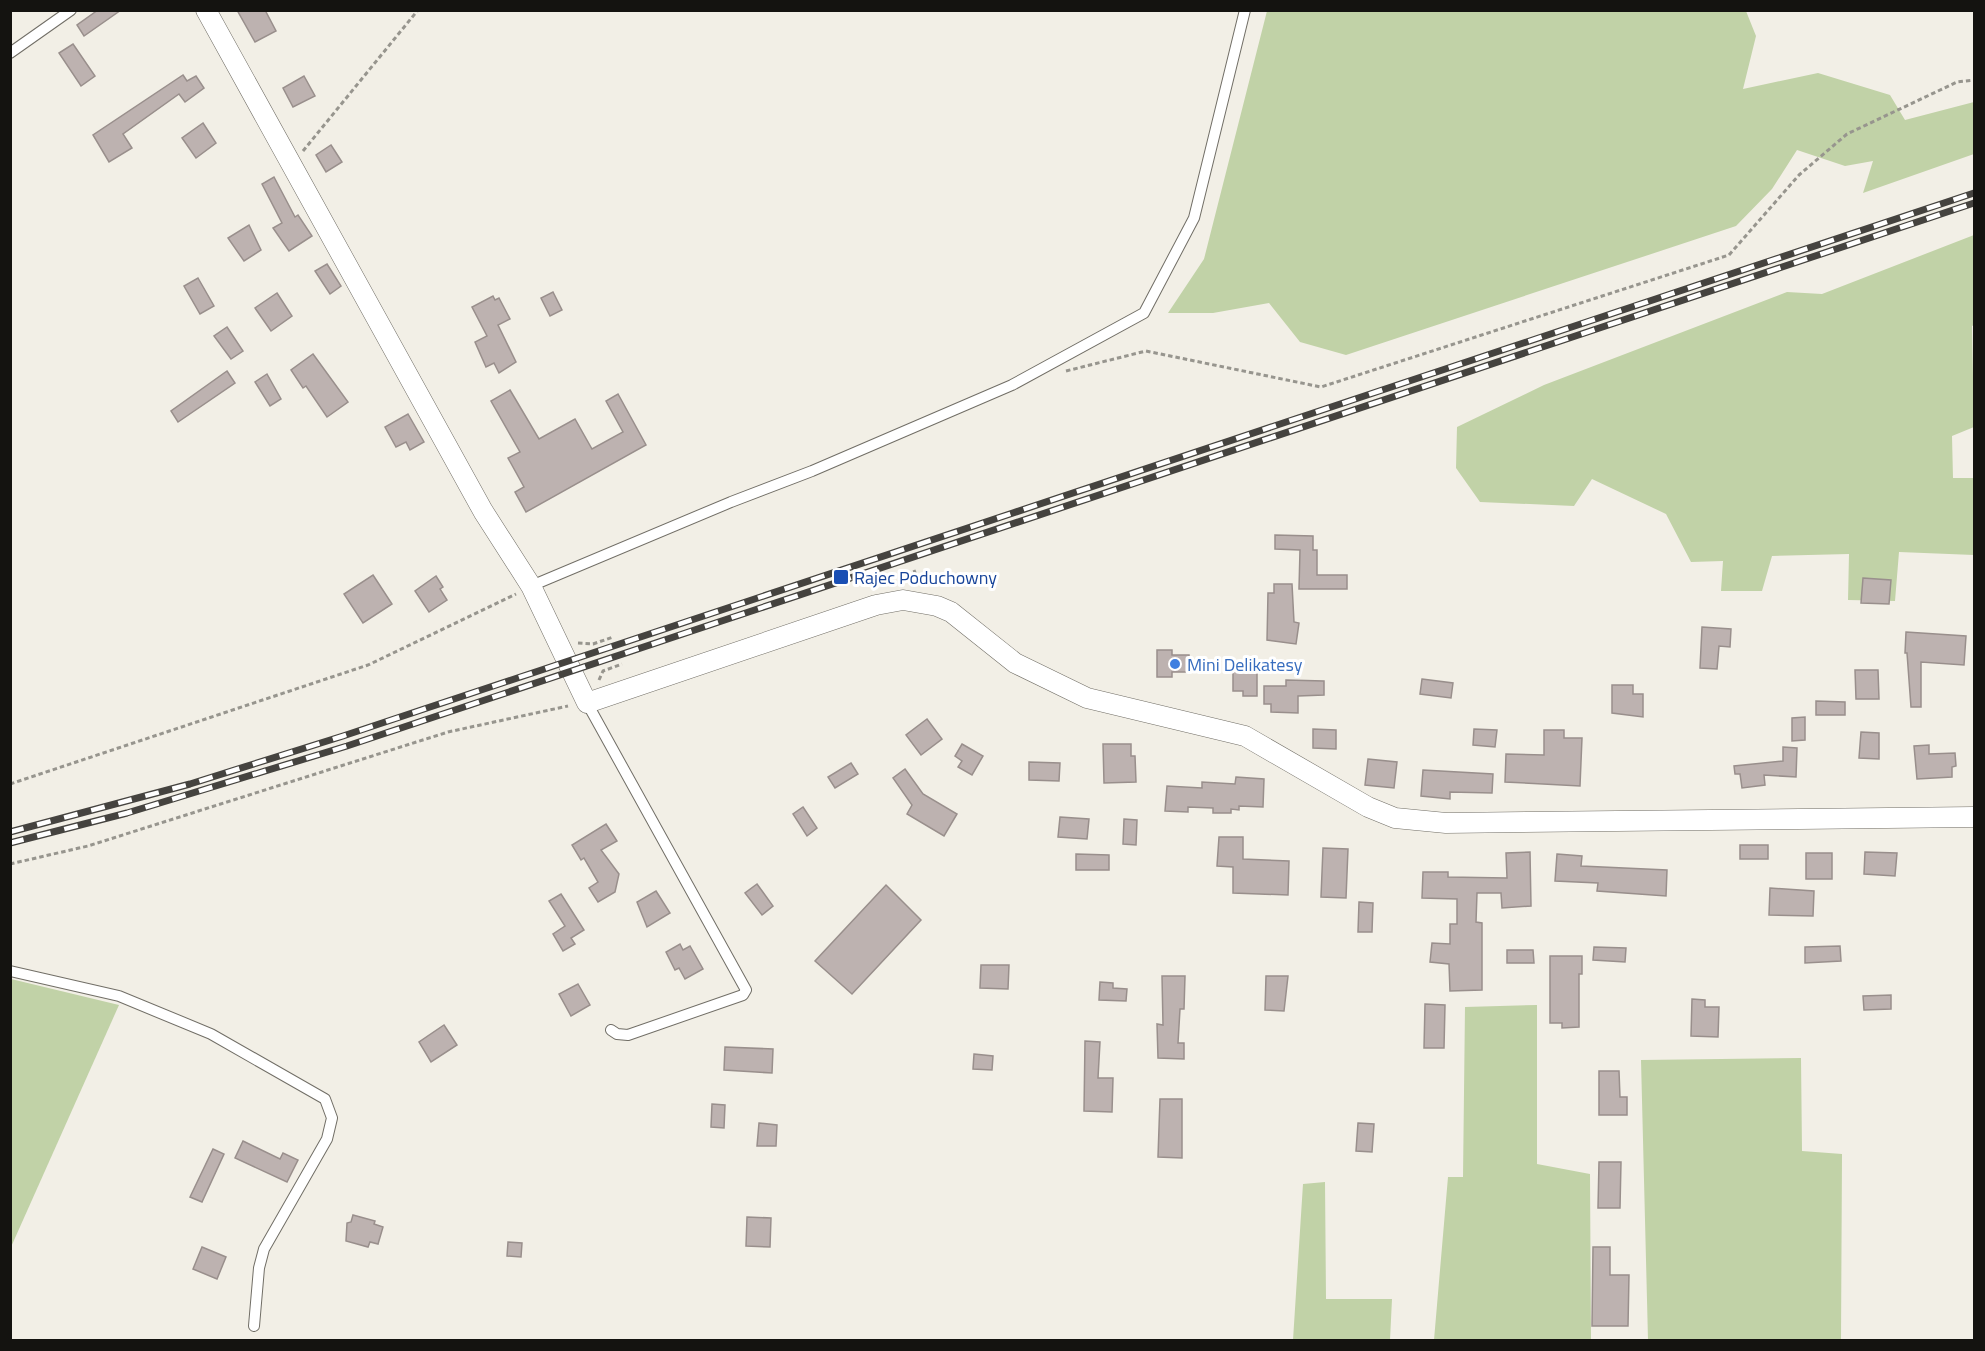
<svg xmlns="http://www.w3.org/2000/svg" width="1985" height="1351" viewBox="0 0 1985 1351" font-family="'Titillium Web',sans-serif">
<rect width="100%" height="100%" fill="#f2efe6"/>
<g fill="#c1d2a7">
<polygon points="1267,11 1746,11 1756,36 1743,89 1818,73 1890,95 1905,120 1974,102 1974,154 1863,193 1873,161 1845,166 1797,150 1772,189 1736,226 1346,355 1300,342 1269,303 1213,313 1168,313 1204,259"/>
<polygon points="1974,235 1974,325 1972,326 1974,427 1952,436 1953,478 1974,478 1974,555 1899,552 1895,601 1848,600 1849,554 1772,556 1762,591 1721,591 1723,561 1691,562 1666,514 1592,479 1574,506 1480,502 1456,468 1457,427 1544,385 1787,292 1822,294"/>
<polygon points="11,979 119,1005 11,1247 10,979"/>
<polygon points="1537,1005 1537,1164 1590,1174 1591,1340 1434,1340 1448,1177 1463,1177 1465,1007"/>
<polygon points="1801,1058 1802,1151 1842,1154 1841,1340 1648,1340 1641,1060"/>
<polygon points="1325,1182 1326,1299 1392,1299 1390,1340 1293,1340 1303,1184"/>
</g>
<g fill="#bdb2b0" stroke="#998f8c" stroke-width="1.5">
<polygon points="98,10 121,10 84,36 77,25"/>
<polygon points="237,10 265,10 276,31 255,42"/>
<polygon points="73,44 95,76 81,86 59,53"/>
<polygon points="183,75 187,81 196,76 204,88 185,102 179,94 123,134 132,148 109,162 93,135"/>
<polygon points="304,76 315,96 293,107 283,88"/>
<polygon points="203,123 216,143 196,158 182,138"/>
<polygon points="331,145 342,162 326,172 316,155"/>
<polygon points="274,177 295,217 298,215 312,236 289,251 273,228 282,223 262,184"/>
<polygon points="249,225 261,250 244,261 228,238"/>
<polygon points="327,264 341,286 330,294 315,271"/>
<polygon points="198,278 214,306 200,314 184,286"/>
<polygon points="553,292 562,310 550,316 541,298"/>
<polygon points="277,293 292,316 271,331 255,308"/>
<polygon points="493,296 495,300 499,298 510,319 498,325 516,362 499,373 494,363 486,367 475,342 487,336 472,307"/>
<polygon points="227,327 243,351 231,359 214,336"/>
<polygon points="313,354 348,402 327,417 306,386 303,388 291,370"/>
<polygon points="227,371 235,383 178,422 171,411"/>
<polygon points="267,374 281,399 270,406 255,382"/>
<polygon points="510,390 539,439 575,419 592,449 623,432 606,401 618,394 646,445 526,512 515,492 524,487 508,458 520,452 491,401"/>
<polygon points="408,414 424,442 410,450 406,442 396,447 385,427"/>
<polygon points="1275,535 1313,536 1313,550 1317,550 1317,575 1347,575 1347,589 1299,589 1300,550 1275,549"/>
<polygon points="373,575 392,604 363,623 344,594"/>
<polygon points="436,576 443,587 440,589 447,600 429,612 415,591"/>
<polygon points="1863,578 1891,580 1889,604 1861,603"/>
<polygon points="1274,584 1292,584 1294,622 1299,623 1296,644 1267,640 1268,593 1274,593"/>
<polygon points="1702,627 1731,629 1730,647 1719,646 1717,669 1700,668"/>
<polygon points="1906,632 1966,636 1964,665 1921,662 1921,707 1911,707 1907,653 1905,653"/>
<polygon points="1157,650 1172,650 1172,655 1189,655 1189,672 1172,672 1172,677 1157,677"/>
<polygon points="1233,664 1257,665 1257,696 1243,696 1243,691 1233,691"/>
<polygon points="1855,670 1878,670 1879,699 1856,699"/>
<polygon points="1422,679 1453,683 1451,698 1420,694"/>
<polygon points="1286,680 1324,681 1324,695 1298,696 1298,713 1271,712 1271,704 1264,704 1264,686 1286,686"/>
<polygon points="1612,685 1633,685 1633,694 1643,694 1643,717 1612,713"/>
<polygon points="1816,701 1845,702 1845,715 1816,715"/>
<polygon points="1805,717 1805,740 1792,741 1792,718"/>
<polygon points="927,719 942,739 921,755 906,735"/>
<polygon points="1313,729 1336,730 1336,749 1313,748"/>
<polygon points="1474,729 1497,730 1495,747 1473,745"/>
<polygon points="1544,730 1564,730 1564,738 1582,738 1580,786 1505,782 1506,754 1544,755"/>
<polygon points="1861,732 1879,733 1879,759 1859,758"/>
<polygon points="962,744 983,756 972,775 958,767 962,761 955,756"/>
<polygon points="1103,744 1131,744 1131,756 1135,756 1136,782 1104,783"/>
<polygon points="1929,745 1929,754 1955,753 1956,766 1952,767 1952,777 1917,779 1914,746"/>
<polygon points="1783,747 1797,748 1796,777 1764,775 1765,785 1742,788 1740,774 1735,774 1734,766 1783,761"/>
<polygon points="1368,759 1397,762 1394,788 1365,785"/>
<polygon points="1029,762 1060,763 1059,781 1029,780"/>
<polygon points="851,763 858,774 835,788 828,777"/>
<polygon points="905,769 923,794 957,814 944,836 907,814 912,805 893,778"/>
<polygon points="1423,770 1493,774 1492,793 1450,792 1450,799 1421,796"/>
<polygon points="1236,777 1264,779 1263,807 1239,806 1239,810 1231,809 1231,813 1213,813 1213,808 1188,807 1188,812 1165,811 1167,786 1202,788 1202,782 1235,784"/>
<polygon points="803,807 817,828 807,836 793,814"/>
<polygon points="1060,817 1089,819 1087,839 1058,837"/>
<polygon points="1124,819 1137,820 1136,845 1123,844"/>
<polygon points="606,824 617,841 601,850 619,874 615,892 598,902 589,888 598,882 584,858 581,860 572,845"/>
<polygon points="1219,837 1243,837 1243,859 1289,861 1288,895 1233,893 1233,867 1217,866"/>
<rect x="1740" y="845" width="28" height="14"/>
<polygon points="1323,848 1348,849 1346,898 1321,897"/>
<polygon points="1530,852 1531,906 1502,908 1501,893 1477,893 1476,922 1482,923 1482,990 1450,991 1449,964 1430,962 1432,943 1450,944 1450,924 1457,924 1457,899 1422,898 1423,872 1448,872 1448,877 1507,878 1506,853"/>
<polygon points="1865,852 1897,853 1895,876 1864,874"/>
<rect x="1806" y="853" width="26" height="26"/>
<polygon points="1076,854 1109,855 1109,870 1076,870"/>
<polygon points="1557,854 1582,856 1581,866 1667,870 1666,896 1597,891 1598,883 1555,881"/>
<polygon points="757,884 773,906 762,915 745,893"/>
<polygon points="886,885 921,920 852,994 815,961"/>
<polygon points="1770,888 1814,891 1813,916 1769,915"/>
<polygon points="656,891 670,913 647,927 637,902"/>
<polygon points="561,894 584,930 571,938 575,944 563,951 553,934 565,926 549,901"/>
<polygon points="1359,902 1373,903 1372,932 1358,932"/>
<polygon points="680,944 683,950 690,946 703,969 685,979 679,968 675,970 666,952"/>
<polygon points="1840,946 1841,961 1805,963 1805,947"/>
<polygon points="1594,947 1626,948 1625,962 1593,960"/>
<polygon points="1507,950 1533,950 1534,963 1507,963"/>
<polygon points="1550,956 1582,956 1582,974 1579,974 1579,1027 1562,1028 1562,1023 1550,1023"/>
<polygon points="981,965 1009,965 1008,989 980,988"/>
<polygon points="1162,976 1185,976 1184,1009 1180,1009 1178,1043 1184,1043 1184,1059 1158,1058 1157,1024 1163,1025"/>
<polygon points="1266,976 1288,976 1284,1011 1265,1010"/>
<polygon points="1100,982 1113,983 1113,988 1127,989 1126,1001 1099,1000"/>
<polygon points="578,984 590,1005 571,1016 559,994"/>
<polygon points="1891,995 1891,1009 1864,1010 1863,996"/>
<polygon points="1692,999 1705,1000 1705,1007 1719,1007 1718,1037 1691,1036"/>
<polygon points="1425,1004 1445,1005 1444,1048 1424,1048"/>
<polygon points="444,1025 457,1045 431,1062 419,1042"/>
<polygon points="1085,1041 1100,1042 1098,1078 1113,1078 1112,1112 1084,1111"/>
<polygon points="725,1047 773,1049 772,1073 724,1070"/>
<polygon points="974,1054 993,1056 992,1070 973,1069"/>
<polygon points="1599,1071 1619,1071 1620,1097 1627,1097 1627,1115 1599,1115"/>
<polygon points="1160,1099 1182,1099 1182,1158 1158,1157"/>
<polygon points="712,1104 725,1105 724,1128 711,1127"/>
<polygon points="759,1123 777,1125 776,1146 757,1146"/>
<polygon points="1358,1123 1374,1124 1372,1152 1356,1151"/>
<polygon points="243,1141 280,1159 283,1153 298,1160 287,1182 235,1158"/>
<polygon points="213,1149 224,1154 202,1202 190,1197"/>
<polygon points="1599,1162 1621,1162 1620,1208 1598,1208"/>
<polygon points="353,1215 375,1221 374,1224 383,1227 378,1244 370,1242 368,1247 346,1241 347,1223 351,1222"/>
<polygon points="747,1217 771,1218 770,1247 746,1246"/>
<polygon points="508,1242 522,1243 521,1257 507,1256"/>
<polygon points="202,1247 226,1257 217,1279 193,1269"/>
<polygon points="1593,1247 1610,1247 1610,1275 1629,1275 1628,1326 1592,1326"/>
</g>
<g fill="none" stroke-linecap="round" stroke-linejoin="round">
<g stroke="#716e66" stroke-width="12">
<g id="lane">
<polyline points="10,53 71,10"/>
<polyline points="531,586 731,502 812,471 1012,385 1144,313 1194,218 1245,10"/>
<polyline points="587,703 746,990 743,995 628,1035 617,1034 611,1030"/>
<polyline points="10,971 119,996 211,1034 325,1099 332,1118 327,1139 264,1249 259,1268 254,1326"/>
</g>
</g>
<g stroke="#716e66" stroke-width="21">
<polyline id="street" points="206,10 483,511 531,586 587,703 876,605 903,600 937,606 951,612 1015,663 1087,698 1245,736 1368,807 1395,818 1446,823 1974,817"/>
</g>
<g stroke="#97958e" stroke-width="3" stroke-dasharray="4.5 3" stroke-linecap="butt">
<polyline points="303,151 418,10"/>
<polyline points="1066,371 1146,351 1321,387 1729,255 1799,175 1847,134 1957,82 1974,80"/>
<polyline points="914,570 920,585"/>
<polyline points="578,643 593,644 613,637"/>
<polyline points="599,680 603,671 622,664"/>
<polyline points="10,784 368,665 516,594"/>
<polyline points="10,864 88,846 448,732 568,706"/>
</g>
<use href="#lane" stroke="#fff" stroke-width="10"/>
<use href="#street" stroke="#fff" stroke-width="20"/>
<g stroke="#45433f" stroke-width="7">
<g id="rail">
<polyline points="10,832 190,784 343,736 1974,193"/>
<polyline points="10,843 127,813 347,746 1974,203"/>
</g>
</g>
<use href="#rail" stroke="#fff" stroke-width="4.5" stroke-dasharray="14" stroke-linecap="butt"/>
</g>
<rect fill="#1a4fb4" stroke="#fff" stroke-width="2" x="833" y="569" width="16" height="16" rx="3"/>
<circle fill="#3f7fe0" stroke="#fff" stroke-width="2" cx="1175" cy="664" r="6"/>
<g text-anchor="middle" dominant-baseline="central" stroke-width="6" stroke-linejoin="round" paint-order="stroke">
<g font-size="18" fill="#164399" stroke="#fff" text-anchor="start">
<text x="854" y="577">Rajec Poduchowny</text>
</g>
<g font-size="18" fill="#366cbe" stroke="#fff" text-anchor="start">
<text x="1187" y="664">Mini Delikatesy</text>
</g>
</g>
<rect width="1985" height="1351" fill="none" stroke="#141310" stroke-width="24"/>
</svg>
